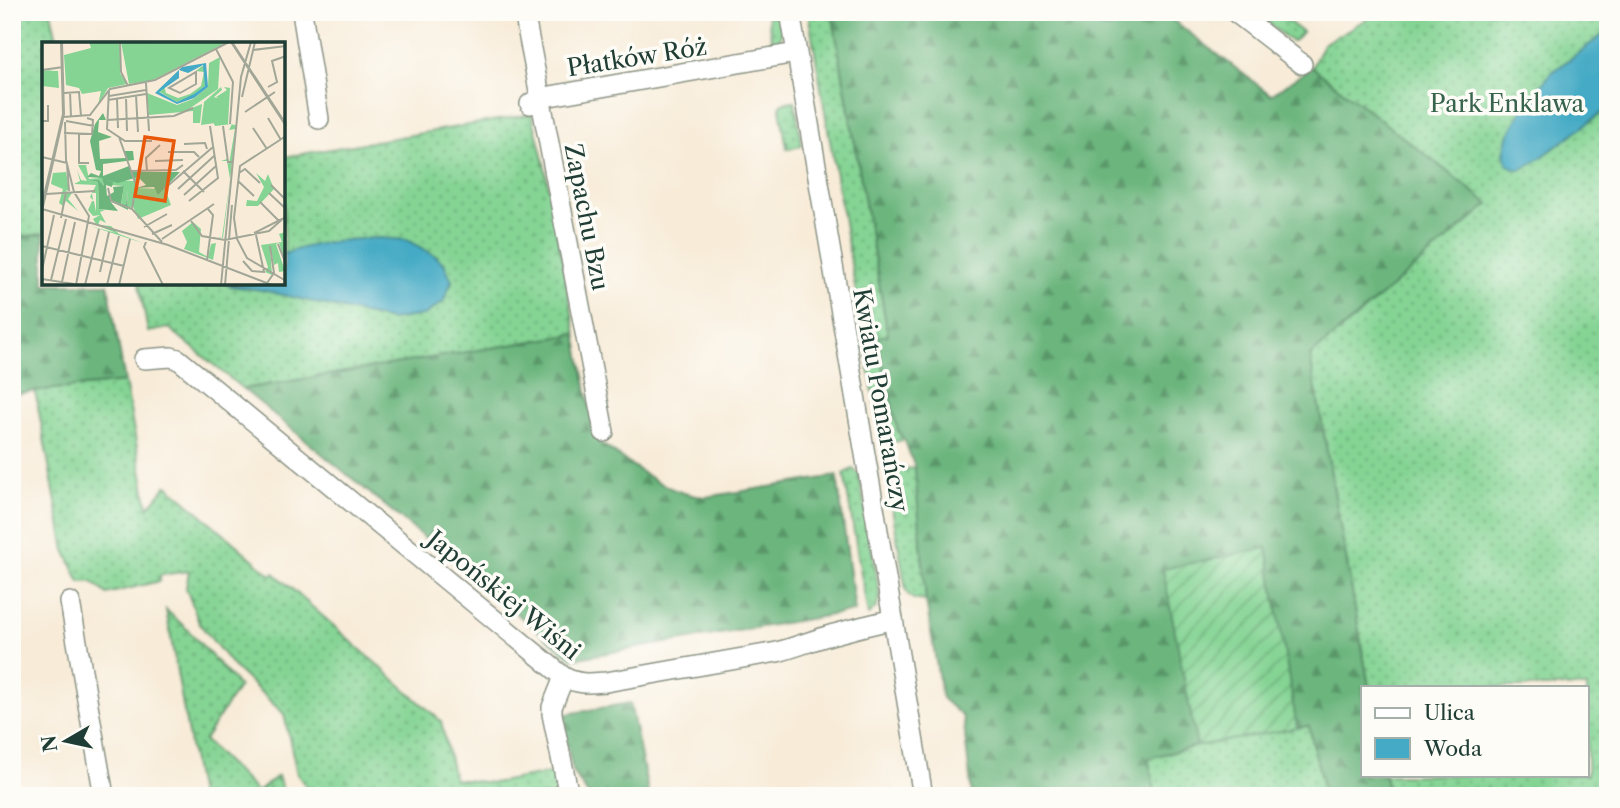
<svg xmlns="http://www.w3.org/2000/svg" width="1620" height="808" viewBox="0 0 1620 808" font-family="'Libre Caslon Text',serif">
<defs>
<pattern id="grass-dots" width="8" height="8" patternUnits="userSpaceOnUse" patternTransform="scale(1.75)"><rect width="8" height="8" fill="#85d494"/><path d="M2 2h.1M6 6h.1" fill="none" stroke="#6cad7a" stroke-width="1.8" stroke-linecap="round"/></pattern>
<pattern id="forest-firs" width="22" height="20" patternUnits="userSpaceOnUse" patternTransform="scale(1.75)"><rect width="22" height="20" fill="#6cb67e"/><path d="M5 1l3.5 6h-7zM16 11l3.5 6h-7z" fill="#589568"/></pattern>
<pattern id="garden-furrows" width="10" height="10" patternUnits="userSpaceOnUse" patternTransform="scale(1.75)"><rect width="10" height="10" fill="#85d494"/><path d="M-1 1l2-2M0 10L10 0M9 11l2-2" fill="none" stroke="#6cad7a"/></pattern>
</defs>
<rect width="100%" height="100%" fill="#fdfcf7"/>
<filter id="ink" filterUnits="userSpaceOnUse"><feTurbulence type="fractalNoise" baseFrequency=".0143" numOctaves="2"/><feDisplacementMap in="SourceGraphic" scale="14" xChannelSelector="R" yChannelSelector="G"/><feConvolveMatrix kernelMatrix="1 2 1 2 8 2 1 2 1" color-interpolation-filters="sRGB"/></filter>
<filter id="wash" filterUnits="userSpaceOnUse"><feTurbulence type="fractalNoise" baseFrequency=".00686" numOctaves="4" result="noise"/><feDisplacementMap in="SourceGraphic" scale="28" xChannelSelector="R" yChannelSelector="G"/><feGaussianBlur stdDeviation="1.57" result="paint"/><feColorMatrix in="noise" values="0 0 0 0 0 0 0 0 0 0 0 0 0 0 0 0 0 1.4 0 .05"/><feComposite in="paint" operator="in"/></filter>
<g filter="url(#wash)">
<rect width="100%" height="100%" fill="#f8ecd9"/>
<g fill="url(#grass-dots)" stroke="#528864" stroke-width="2">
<polygon points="12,12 51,12 58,44 44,44 44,234 12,238"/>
<path d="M767,12H780C782,26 785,38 773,48Z"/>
<polygon points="808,12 832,12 888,336 876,337 898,430 905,440 886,443 881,439"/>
<polygon points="1273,12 1276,12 1302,32 1294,41 1291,41 1266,22"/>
<polygon points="1379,12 1608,12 1608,796 1389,796 1385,775 1587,775 1587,687 1369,687 1310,356 1489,204 1312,67 1323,44"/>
<polygon points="795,101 802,146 787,149 780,108 782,103"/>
<polygon points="532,114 545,168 576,334 243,389 169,328 148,332 139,284 284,284 284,157"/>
<polygon points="125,382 148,508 167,485 271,575 274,573 441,721 454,779 493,783 557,772 562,796 313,796 297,774 284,714 233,666 199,623 186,588 189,571 160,575 160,581 107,594 92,582 80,582 65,550 35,391"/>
<path d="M915,468L926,601C915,600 910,600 906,590L887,479L888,473L892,470Z"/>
<polygon points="853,469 859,474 880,597 876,608 868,615 844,473"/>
<polygon points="166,610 186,628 239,686 204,740 257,792 278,776 284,796 199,796"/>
<polygon points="1309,725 1325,796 1147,796 1155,791 1148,758 1197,746"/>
</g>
<g fill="url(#forest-firs)" stroke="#467a59" stroke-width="2">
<polygon points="832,12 1162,12 1271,95 1312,67 1489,204 1310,356 1369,687 1363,687 1363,775 1385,775 1389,796 1325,796 1309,726 1297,728 1267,548 1163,569 1197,746 1148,758 1155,791 1147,796 972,796 963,717 942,698 926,601 915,468 905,441 898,431 876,337 888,335"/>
<polygon points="44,234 44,284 108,284 125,382 35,391 12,395 12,238"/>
<path d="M576,334L596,440C629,462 664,495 706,497L837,476L855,611L572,659L243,389Z"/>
<polygon points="630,703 649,796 589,796 573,772 561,715"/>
</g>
<polygon fill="url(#garden-furrows)" stroke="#528864" stroke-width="2" points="1267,548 1297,728 1197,746 1163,569"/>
<g fill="#45aac5" stroke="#32747c" stroke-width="2">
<polygon points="1608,31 1608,108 1542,157 1522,169 1516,169 1508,165 1504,154 1508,136 1524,107 1551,73"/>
<path d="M380,238L407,240L436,256L445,265L452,281L443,302L424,315L390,320L262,290L230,286L226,284H284V254C314,242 347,239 380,238Z"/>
</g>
</g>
<g filter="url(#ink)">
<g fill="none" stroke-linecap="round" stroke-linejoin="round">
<g stroke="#8c9486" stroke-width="22">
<g id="minor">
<polyline points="302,12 319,119"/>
<polyline points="524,12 604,432"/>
<polyline points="790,12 923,796"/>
<polyline points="1235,12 1302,64"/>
<polyline points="530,104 539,98 796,53"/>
<path d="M144,359L171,357L178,359L564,677C578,685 591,683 606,682L777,652C793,648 808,642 824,637C847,630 870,625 893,619"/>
<polyline points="70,602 104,796"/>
<polyline points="564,677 552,707 552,714 569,796"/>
</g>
</g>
<use href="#minor" stroke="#fff" stroke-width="19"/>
</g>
</g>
<g text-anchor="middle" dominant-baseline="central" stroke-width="7" stroke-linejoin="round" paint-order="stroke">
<g font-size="24" fill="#1f3d34" stroke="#fdfcf7">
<text transform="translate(637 57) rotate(-9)">Płatków Róż</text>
<text transform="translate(587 217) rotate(79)">Zapachu Bzu</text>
<text transform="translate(881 400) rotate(80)">Kwiatu Pomarańczy</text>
<text transform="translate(504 595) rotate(39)">Japońskiej Wiśni</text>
</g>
<g font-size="24" fill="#38634c" stroke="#fdfcf7">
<text x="1507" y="103">Park Enklawa</text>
</g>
</g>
<g transform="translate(42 42)">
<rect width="243" height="243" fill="#f8ecd9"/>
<path d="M47,0H78V31L85,42L66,46L56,63L59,49L40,52L37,46L24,43L22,13L49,6ZM16,27L6,29H16L17,46L0,44V29ZM179,45L180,48L172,55L175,56L167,63L180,56L174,55L185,48L182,45L188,46L186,82L194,83L190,121L181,196H178L176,195L180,196L188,137L185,119H179L185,117L187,122L193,87L187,88L190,82L173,84L162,60ZM36,123H44L47,137L58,136L59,130L62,144L57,138L52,139L56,140L57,167L63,168L58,170L64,181L58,178L56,183L69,184L77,192L101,201L48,184L74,191L49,181L54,182L51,177L58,173L51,174L46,168L50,159H52L54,170V151H50L51,158L48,155L54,143L32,142L38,139L35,128L39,138L45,139ZM24,130L27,148L23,149L30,151L26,157L36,169L24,159L21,164L17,161L21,147L9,142L11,131ZM214,131L223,139L226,132L232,147L216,164H204L205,158L215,159L222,145ZM91,135L98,137L93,146L123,147L129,163L96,177L91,164L86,166L85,148L84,163H79L82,144L68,143V138L92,139ZM151,180L159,187L157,210L166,215L169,202L174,201L171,218L142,207L145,200L140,189ZM243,190V219L237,201L234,202L243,229L237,230L236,221L232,223L228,204L230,233L223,230L226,225L219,203L240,200L237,192Z" fill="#85d494"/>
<path d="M61,71L64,78H57L56,90L70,95L57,99L58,117L84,116L82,109H91L92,118L61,122V134L87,124L90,130H138L116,153L112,145L94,146L104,143L96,135L76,141L65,138L71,140L70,145L64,143L65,154L72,150L71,145L82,144L79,162L84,163L85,149L86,168L68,159L76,169L57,167L56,140L49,138H57L62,144L60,136L45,135L49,131L57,134L59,129L54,128L48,99L53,82Z" fill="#6cb67e"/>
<path d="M79,0H185L109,39L87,42ZM178,15L176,47L147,67L160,62L158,81H151V69L107,73L105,51L135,63L151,57L166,45L167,21ZM160,24L164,26L163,44L150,54L135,60L116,49L122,44L124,51L136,56L148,52L159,44L162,30L154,29Z" fill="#85d494"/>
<path d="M180,54L185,67L180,80L159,83L162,60Z" fill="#85d494"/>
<path d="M164,21L166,45L152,56L135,62L113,51L140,25ZM161,23L163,44L152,52L135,60L117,50L137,36V28L146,31Z" fill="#45aac5" fill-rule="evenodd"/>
<path fill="none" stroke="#a1a697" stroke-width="2" d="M78,0L79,30L86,44M189,0L244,84M190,0L244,82M174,7L191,40L188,82M211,8L244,4M0,28L21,25M154,30V42L138,51L127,46ZM104,41L107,89M226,45L235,40L230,19L244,14M67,48L65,87L83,99H110M28,50L29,75M22,51L37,50L39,74M94,53L96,90M67,54L104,48M84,55L85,89M200,55L213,0M75,57L76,86M66,58L104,52M203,70L233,50M21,75L48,73L68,47L113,38L187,0M226,76L239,98M65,78L132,74L151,66M0,79H6V63M24,79L52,84M23,80L24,118L32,150L47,174L34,243M181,84L186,120H190M211,86L225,107M22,91L50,92L51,78L45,76M37,92V121H47M244,94L198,124L192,176L195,197L205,216L244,239M77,95L94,143L90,167M142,102L163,101L165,107M126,110H152L157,115M0,115L25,121M113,119L141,118M25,123L27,149M89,129L134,128L141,123M105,129L104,116L118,103M141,129L162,150M197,131L203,127L218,141M196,139L212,154M229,143L244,158M66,146L69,159L90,167M122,147L171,105M136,147L172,114M227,151L244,167M4,152L53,149M142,153L174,124M147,159L176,136L168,84M218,160L237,179M0,162L21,72L19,0M0,167L126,203L230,243M90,167L120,200M0,169L22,72L20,0M19,176L24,150M149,179L160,194L183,198L227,189L244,174M102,185L125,172M212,191L244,175M110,192L130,183M120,197L172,162M104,200L102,205L121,243M236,202L244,222M0,204L82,224M165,218L171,173L166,167M201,219L210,229L222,230L214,193M0,228L12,173M58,230L67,190M0,237L32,242M9,238L24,177M20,240L33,180M225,241L232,231L228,204M43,243L57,187M65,243L77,194M77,243L88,197M179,243L199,35L209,0M183,243L190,163"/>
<path fill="#e8590c" fill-opacity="0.15" stroke="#e8590c" stroke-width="3.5" d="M103,95L132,99L123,159L93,154Z"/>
<rect width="243" height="243" fill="none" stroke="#1f3d34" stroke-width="3.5"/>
</g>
<rect width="1620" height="808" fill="none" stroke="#fdfcf7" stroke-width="42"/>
<rect x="1361" y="686" width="228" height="91" fill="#fdfcf7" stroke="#a4b0a9" stroke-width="2"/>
<rect x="1375" y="708" width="35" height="10" fill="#ffffff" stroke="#a4b0a9" stroke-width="2"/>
<text x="1424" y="720" font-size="21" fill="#1f3d34">Ulica</text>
<rect x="1375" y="738" width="35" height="21" fill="#45aac5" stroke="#a4b0a9" stroke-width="2"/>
<text x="1424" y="756" font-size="21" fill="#1f3d34">Woda</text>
<g transform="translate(66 741) rotate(261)" stroke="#fdfcf7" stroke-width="5" paint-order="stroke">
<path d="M0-5L12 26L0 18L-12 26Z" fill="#1f3d34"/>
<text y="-10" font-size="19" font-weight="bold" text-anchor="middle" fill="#1f3d34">N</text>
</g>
</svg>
